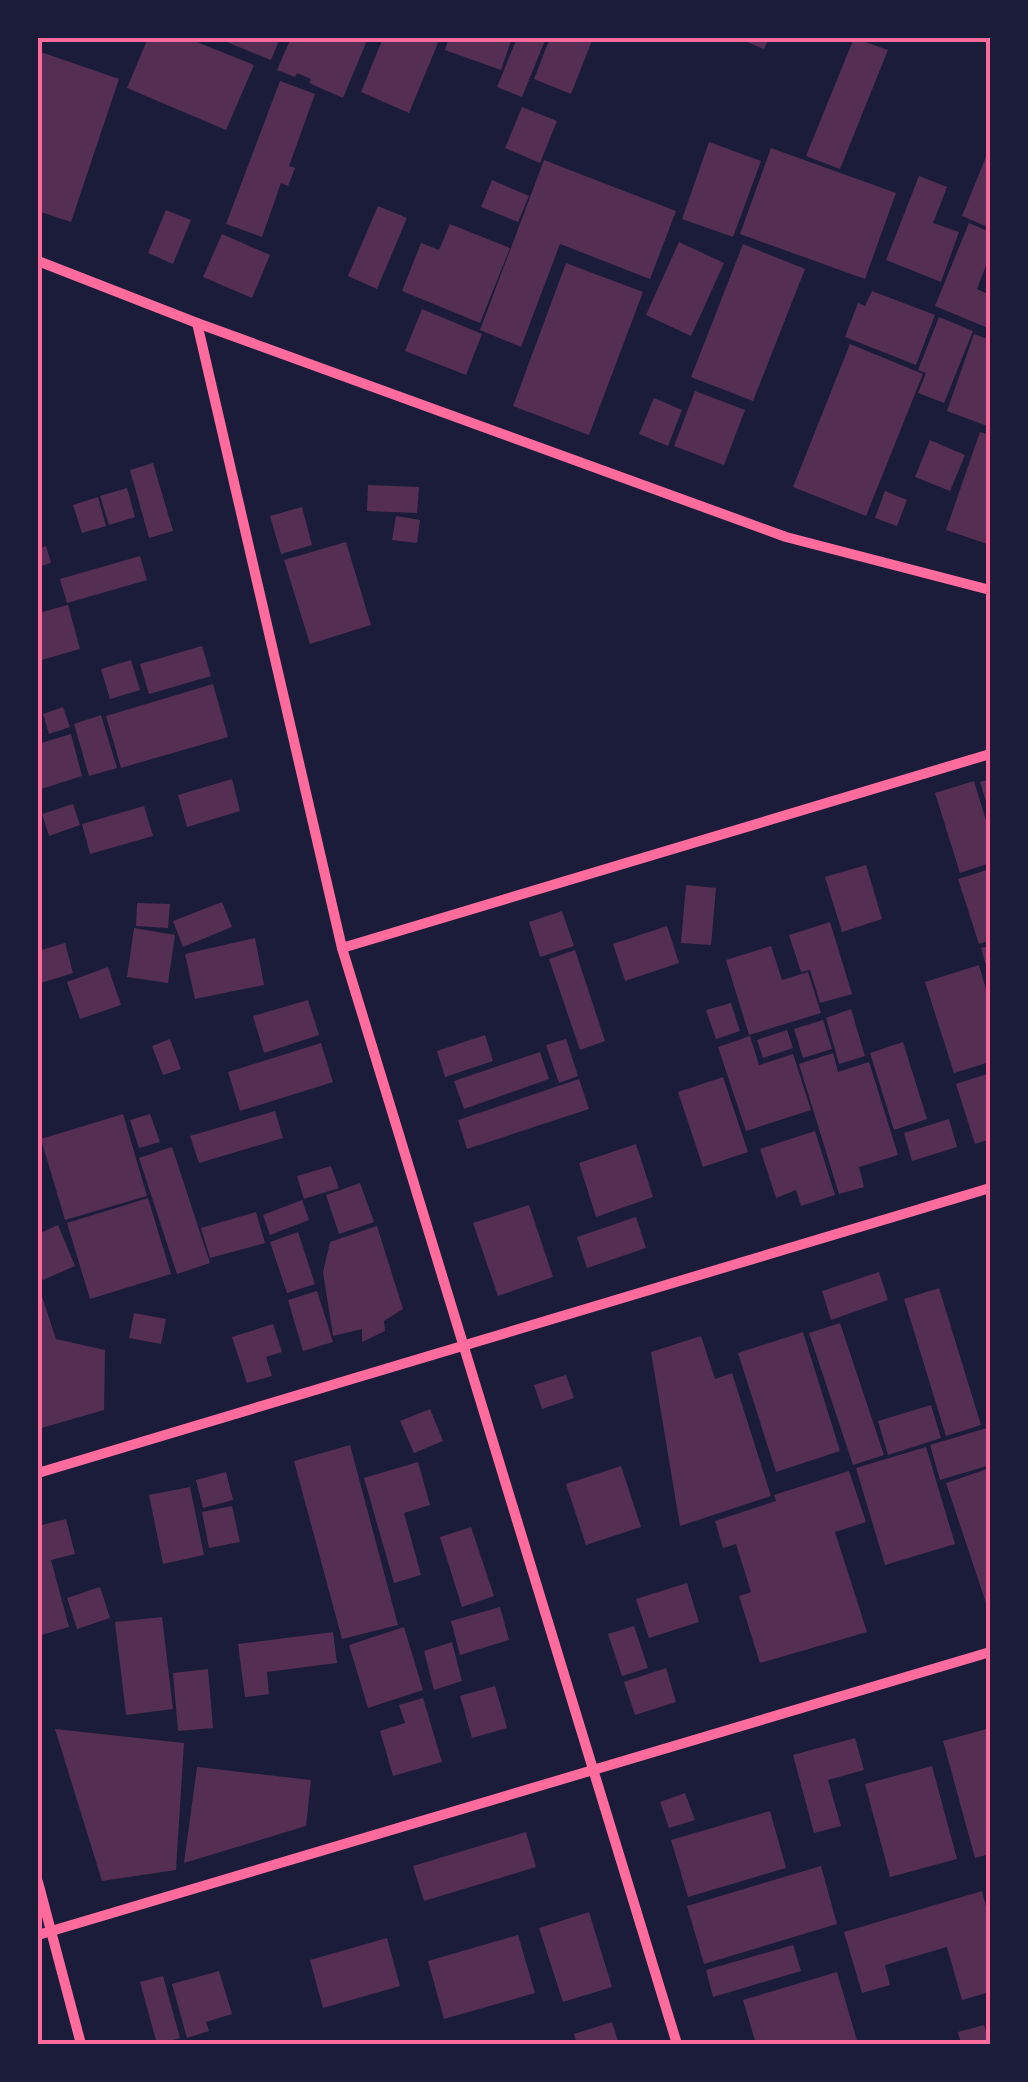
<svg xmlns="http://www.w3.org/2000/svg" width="1028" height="2082" viewBox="0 0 1028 2082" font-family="'Exo 2',sans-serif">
<rect width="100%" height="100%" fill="#1b1b3a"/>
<g fill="#542f53">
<polygon points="148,38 187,38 254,65 226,130 127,88"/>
<polygon points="217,38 280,38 271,60"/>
<polygon points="291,38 368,38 343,98 309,83 311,79 297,73 295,77 277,70"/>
<polygon points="383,38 440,38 409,113 361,92"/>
<polygon points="449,38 512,38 501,70 445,50"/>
<polygon points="517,38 546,38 522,97 497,87"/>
<polygon points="550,38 593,38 571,94 534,79"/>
<polygon points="737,38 769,38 764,49"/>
<polygon points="854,38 888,50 840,169 806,156"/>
<polygon points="38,51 119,79 71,222 38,211"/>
<polygon points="280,81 315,94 289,166 295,168 288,186 281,183 262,237 226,224"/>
<polygon points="522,107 557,121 540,163 505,148"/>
<polygon points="709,142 761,161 733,237 682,219"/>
<polygon points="990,147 990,228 962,216"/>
<polygon points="771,148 896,193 865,279 740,234"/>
<polygon points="544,160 676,211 650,279 560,244 521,347 480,330"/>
<polygon points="919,176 947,187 933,223 959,232 941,282 886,260"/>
<polygon points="492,180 529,196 518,222 481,207"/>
<polygon points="378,206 407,218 377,289 348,276"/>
<polygon points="166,210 191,220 173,264 148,253"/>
<polygon points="969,223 990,232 990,255 977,289 990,295 988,328 935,306"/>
<polygon points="450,224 510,248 480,323 402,291 421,243 439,250"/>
<polygon points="222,234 270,255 252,298 203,277"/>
<polygon points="679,242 724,263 691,336 646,315"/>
<polygon points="743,244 805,269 753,401 691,377"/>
<polygon points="566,263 643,292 589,435 513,406"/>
<polygon points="872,291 935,315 916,365 845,337 858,303 865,306"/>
<polygon points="422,309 482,334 466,375 405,351"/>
<polygon points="939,317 973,331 944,403 918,393 926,373 918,370"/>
<polygon points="974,334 990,340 990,427 947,411"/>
<polygon points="850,344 923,374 866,516 793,487"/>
<polygon points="695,391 745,410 724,465 674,446"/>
<polygon points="654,398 682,410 668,446 639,434"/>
<polygon points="980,432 990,435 990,545 946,530"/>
<polygon points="930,440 965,455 950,491 915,477"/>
<polygon points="153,463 173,531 149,538 130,470"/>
<polygon points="368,485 419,487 417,513 367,511"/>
<polygon points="127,488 135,517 109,525 100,496"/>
<polygon points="885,491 907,500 897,526 875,518"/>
<polygon points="98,497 106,526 82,533 73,505"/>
<polygon points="302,507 312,545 281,554 270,516"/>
<polygon points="396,516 420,520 417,543 392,540"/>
<polygon points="346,542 371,625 310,644 284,560"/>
<polygon points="46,546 51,563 38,567 38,549"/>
<polygon points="140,556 147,580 67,603 60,579"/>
<polygon points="68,605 80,649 38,661 38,613"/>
<polygon points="202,646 211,676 149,694 140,664"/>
<polygon points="131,660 140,690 110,699 101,669"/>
<polygon points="213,684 228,737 121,768 106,716"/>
<polygon points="63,707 70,727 49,734 43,714"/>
<polygon points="101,715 117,768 89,776 74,724"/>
<polygon points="71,734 82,776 38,790 38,744"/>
<polygon points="232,779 240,811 187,827 178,795"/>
<polygon points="990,779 990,814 980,782"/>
<polygon points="974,781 990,834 990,863 960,873 935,793"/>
<polygon points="73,804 80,825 49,836 42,814"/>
<polygon points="144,806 153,836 90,854 82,824"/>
<polygon points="866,865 882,919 842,932 825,877"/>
<polygon points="990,869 990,940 979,944 958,879"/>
<polygon points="686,885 716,888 711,945 681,943"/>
<polygon points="222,902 232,927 183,947 173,921"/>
<polygon points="137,903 170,904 168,928 136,926"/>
<polygon points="562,911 574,946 540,957 529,922"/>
<polygon points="830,922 852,994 820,1003 810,970 801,972 789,935"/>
<polygon points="667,926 679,963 625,981 613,944"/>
<polygon points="134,928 175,935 168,983 127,977"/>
<polygon points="255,938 264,985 195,999 185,954"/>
<polygon points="65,943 73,973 38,984 38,951"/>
<polygon points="771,946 782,980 808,972 821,1013 749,1035 726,960"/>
<polygon points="990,946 990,976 989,976 981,948"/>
<polygon points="575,950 605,1041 580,1050 549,959"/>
<polygon points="979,965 990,1004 990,1062 954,1073 925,982"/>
<polygon points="108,967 121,1005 80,1019 67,982"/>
<polygon points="308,1000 319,1035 264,1053 253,1016"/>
<polygon points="731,1003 740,1031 716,1039 706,1010"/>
<polygon points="851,1009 865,1056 839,1064 826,1018"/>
<polygon points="823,1020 832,1049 803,1058 794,1029"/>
<polygon points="787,1030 793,1048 763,1058 757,1040"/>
<polygon points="485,1035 493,1061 445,1077 437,1051"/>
<polygon points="750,1036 759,1065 793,1054 811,1110 746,1131 718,1047"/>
<polygon points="170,1039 181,1069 163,1075 152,1046"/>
<polygon points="566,1039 578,1076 559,1083 546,1045"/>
<polygon points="903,1042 927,1119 894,1130 870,1053"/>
<polygon points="321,1043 333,1082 240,1111 228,1072"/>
<polygon points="540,1052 549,1079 464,1109 454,1081"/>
<polygon points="833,1053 838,1072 869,1062 898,1155 859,1167 864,1187 839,1194 799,1064"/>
<polygon points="990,1073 990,1139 975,1144 956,1084"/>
<polygon points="723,1077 748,1152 703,1167 678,1092"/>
<polygon points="579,1079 589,1109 467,1149 458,1120"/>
<polygon points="275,1111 283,1138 199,1163 190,1136"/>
<polygon points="123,1114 147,1196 65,1220 41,1139"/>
<polygon points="150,1114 160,1142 139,1148 130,1120"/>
<polygon points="949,1119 957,1147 912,1161 904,1133"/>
<polygon points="815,1131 835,1195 801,1206 796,1190 776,1198 760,1149"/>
<polygon points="636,1144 653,1197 596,1217 579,1163"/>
<polygon points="172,1147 210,1263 177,1274 139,1158"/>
<polygon points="331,1166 339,1188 304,1199 297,1176"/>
<polygon points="360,1183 374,1222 339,1234 326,1195"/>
<polygon points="148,1198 171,1274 90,1299 67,1223"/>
<polygon points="302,1200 309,1220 270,1235 263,1215"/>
<polygon points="529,1205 553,1277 498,1296 473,1223"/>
<polygon points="256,1212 265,1243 210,1258 201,1228"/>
<polygon points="636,1217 646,1248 587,1268 577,1237"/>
<polygon points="58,1225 75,1266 43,1280 38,1268 38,1234"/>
<polygon points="377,1226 403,1309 384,1321 385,1331 362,1342 362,1329 333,1336 323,1272 330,1242"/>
<polygon points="298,1232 315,1284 287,1293 270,1242"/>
<polygon points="879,1272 888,1300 831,1320 822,1291"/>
<polygon points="38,1284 56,1339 105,1350 104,1410 38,1429"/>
<polygon points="939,1288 981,1425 946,1436 904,1299"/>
<polygon points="317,1291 333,1342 303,1351 288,1300"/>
<polygon points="134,1313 166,1319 161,1344 129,1338"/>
<polygon points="840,1323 884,1455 853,1465 809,1333"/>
<polygon points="273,1324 282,1352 266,1357 272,1376 247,1383 232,1337"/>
<polygon points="803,1332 840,1451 776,1472 738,1353"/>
<polygon points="701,1336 715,1379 732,1373 771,1496 680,1526 651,1352"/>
<polygon points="566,1375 574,1398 542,1409 534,1385"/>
<polygon points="931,1405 941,1438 888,1455 878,1421"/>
<polygon points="430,1409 443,1441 414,1453 400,1421"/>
<polygon points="990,1427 990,1465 940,1480 930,1445"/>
<polygon points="350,1445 398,1625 342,1639 294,1461"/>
<polygon points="926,1447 955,1544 885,1565 856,1468"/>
<polygon points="418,1462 430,1505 404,1513 421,1575 394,1583 364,1478"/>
<polygon points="621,1466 641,1527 586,1545 566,1484"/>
<polygon points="990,1468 990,1605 987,1606 946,1483"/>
<polygon points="849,1471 866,1522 835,1532 867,1632 760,1663 739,1596 751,1592 736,1544 723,1548 715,1521 776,1501 774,1495"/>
<polygon points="226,1472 233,1500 203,1508 196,1480"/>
<polygon points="190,1487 204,1555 163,1564 149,1495"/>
<polygon points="232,1506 240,1542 209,1548 202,1512"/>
<polygon points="66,1519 75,1554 51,1560 69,1627 38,1636 38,1526"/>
<polygon points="471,1527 494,1596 462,1607 440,1537"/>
<polygon points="687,1583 699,1622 649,1638 636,1599"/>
<polygon points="100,1587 110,1618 77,1629 67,1598"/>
<polygon points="500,1607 509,1640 460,1655 451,1621"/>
<polygon points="162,1617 173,1709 126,1715 115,1622"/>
<polygon points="634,1626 648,1668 622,1676 608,1634"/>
<polygon points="404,1627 423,1690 368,1708 349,1645"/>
<polygon points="333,1632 337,1663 267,1672 269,1694 245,1697 238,1644"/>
<polygon points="452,1642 462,1681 434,1690 424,1651"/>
<polygon points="666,1668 676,1702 635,1715 624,1682"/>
<polygon points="208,1669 213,1728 178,1731 173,1673"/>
<polygon points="495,1686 507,1728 472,1738 460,1696"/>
<polygon points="423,1698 442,1762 393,1776 380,1731 405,1723 399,1705"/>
<polygon points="990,1728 990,1854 975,1858 943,1741"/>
<polygon points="55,1729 184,1743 176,1870 102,1881"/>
<polygon points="855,1738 864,1770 828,1780 841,1826 814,1833 793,1755"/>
<polygon points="932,1766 957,1859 890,1877 865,1784"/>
<polygon points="197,1767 311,1780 306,1826 184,1863"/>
<polygon points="685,1793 695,1820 669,1828 660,1802"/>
<polygon points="770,1811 786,1868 688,1897 671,1840"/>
<polygon points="526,1832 536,1867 424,1901 413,1866"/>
<polygon points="821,1866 837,1924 704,1964 687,1906"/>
<polygon points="982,1891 990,1922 990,1992 962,2000 947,1947 885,1965 890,1985 862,1993 844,1932"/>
<polygon points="589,1912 612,1987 563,2002 539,1928"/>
<polygon points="518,1935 535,1993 444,2019 428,1961"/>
<polygon points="387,1938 400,1986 323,2008 310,1960"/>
<polygon points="793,1945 801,1971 713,1997 706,1970"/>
<polygon points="219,1971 232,2014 206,2022 209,2031 187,2038 172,1984"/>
<polygon points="837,1972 858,2044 756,2044 743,2000"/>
<polygon points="163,1976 180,2038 157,2044 140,1982"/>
<polygon points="612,2022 619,2044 577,2044 574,2034"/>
<polygon points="984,2025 990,2044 961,2044 958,2032"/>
</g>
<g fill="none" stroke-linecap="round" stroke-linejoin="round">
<g stroke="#ff6b9d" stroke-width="10">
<polyline points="988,38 990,38"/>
<polyline points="38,261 197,323 786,537 990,590"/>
<polyline points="197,323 342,948 677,2044"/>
<polyline points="342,948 990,754"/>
<polyline points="38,1473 990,1188"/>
<polyline points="38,1882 81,2044"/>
<polyline points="38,1935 990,1652"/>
</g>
</g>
<rect width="1028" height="2082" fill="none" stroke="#1b1b3a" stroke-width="80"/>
<rect x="40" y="40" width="948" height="2002" fill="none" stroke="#ff6b9d" stroke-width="4"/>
</svg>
